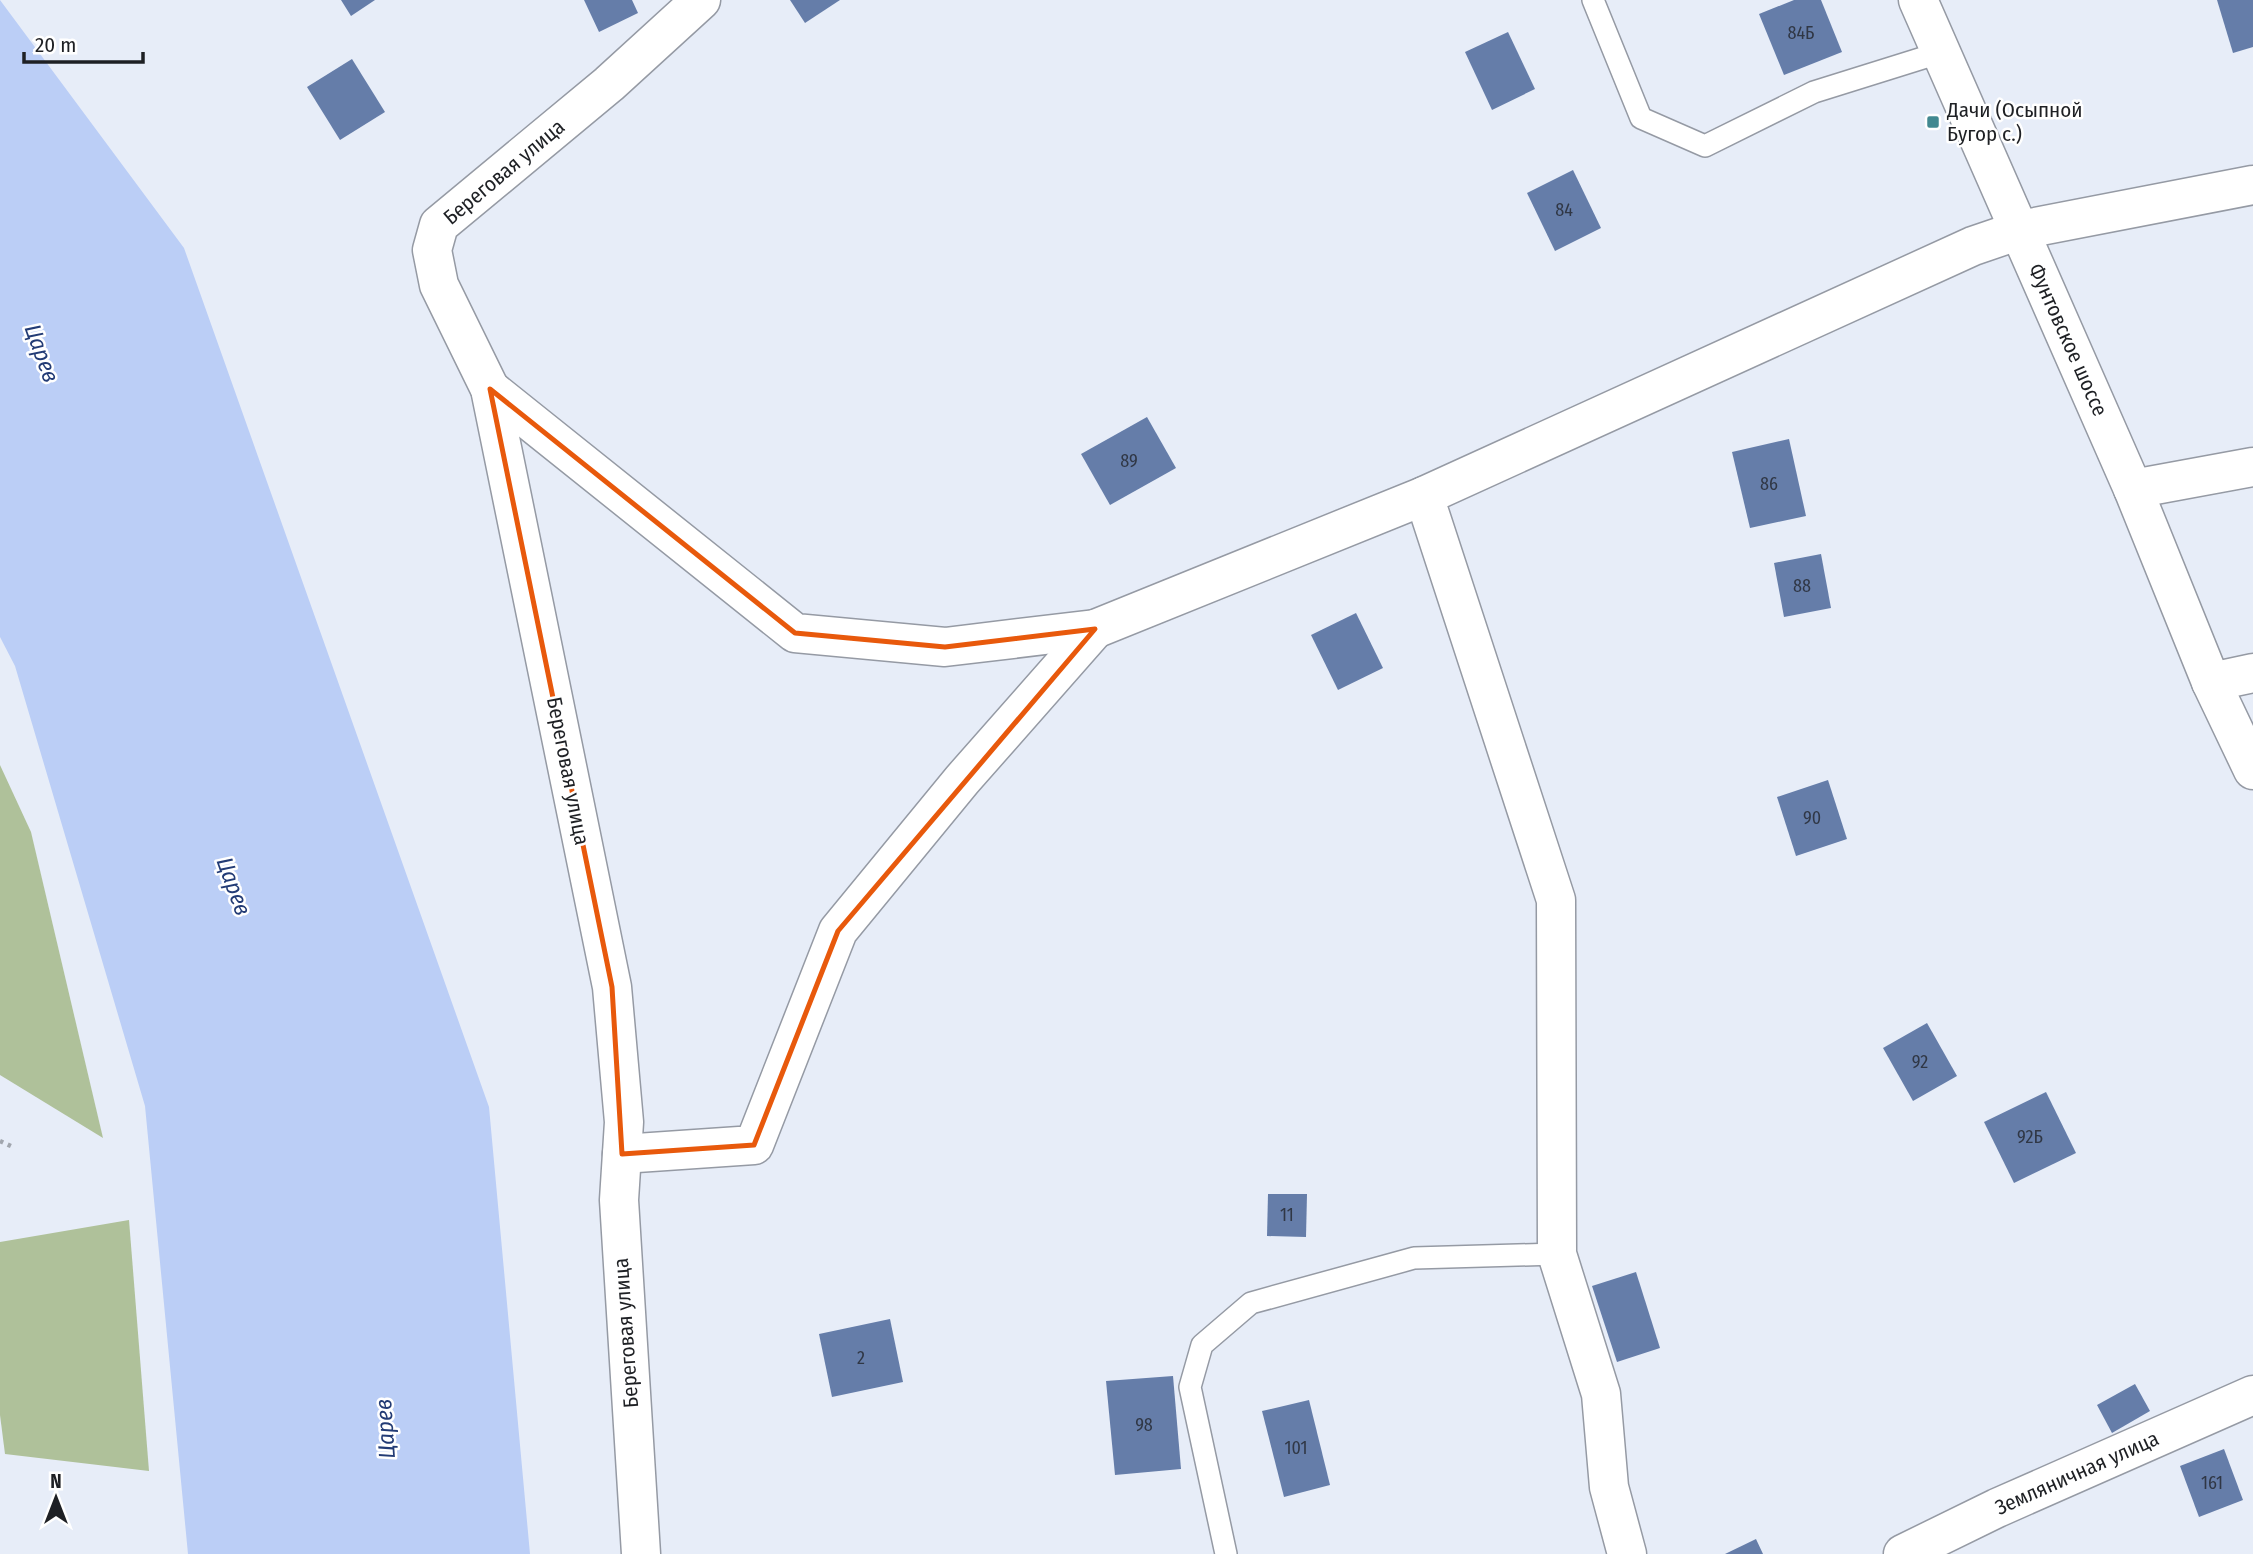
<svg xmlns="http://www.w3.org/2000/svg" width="2253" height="1554" viewBox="0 0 2253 1554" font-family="'Fira Sans Condensed',sans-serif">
<rect width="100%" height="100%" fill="#e7edf8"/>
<g fill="#afc19a">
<polygon points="0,765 31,832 103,1138 0,1075"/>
<polygon points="129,1220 149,1471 5,1454 0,1415 0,1242"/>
</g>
<polygon fill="#bbcef6" points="0,0 184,248 489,1107 530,1554 188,1554 145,1106 15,666 0,637"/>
<g fill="#657da9">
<polygon points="341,0 375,0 351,16"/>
<polygon points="584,0 632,0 638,13 599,32"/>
<polygon points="790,0 840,0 805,23"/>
<polygon points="1794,0 1821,0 1842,52 1784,75 1759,14"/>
<polygon points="2217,0 2253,0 2253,47 2233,53"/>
<polygon points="1508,32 1535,89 1492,110 1465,52"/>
<polygon points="352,59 385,112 340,140 307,87"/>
<polygon points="1573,170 1601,228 1555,251 1527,193"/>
<polygon points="1147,417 1176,468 1110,505 1081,454"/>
<polygon points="1789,439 1806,516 1750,528 1732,452"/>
<polygon points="1821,554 1831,608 1784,617 1774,563"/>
<polygon points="1356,613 1383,668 1338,690 1311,635"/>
<polygon points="1828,780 1847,839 1796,856 1777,797"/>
<polygon points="1927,1023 1957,1076 1913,1101 1883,1048"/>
<polygon points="2046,1092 2076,1153 2014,1183 1984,1122"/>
<polygon points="1268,1194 1307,1194 1306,1237 1267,1236"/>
<polygon points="1636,1272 1660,1348 1617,1362 1592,1286"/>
<polygon points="890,1319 903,1382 832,1397 819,1334"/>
<polygon points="1173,1376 1181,1469 1115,1475 1106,1381"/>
<polygon points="2135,1384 2150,1411 2112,1433 2097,1405"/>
<polygon points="1309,1400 1330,1485 1284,1497 1262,1411"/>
<polygon points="2224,1449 2243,1500 2199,1517 2180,1466"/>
<polygon points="1756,1539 1763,1554 1725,1554"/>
</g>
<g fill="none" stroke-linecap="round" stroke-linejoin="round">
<g stroke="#959aa4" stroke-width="24">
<g id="lane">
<polyline points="1593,0 1641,118 1705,146 1814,92 1942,52"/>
<polyline points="1226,1554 1190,1387 1202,1345 1251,1303 1414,1258 1557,1254"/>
</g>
</g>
<g stroke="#959aa4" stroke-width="41">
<g id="street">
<polyline points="490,389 795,633 945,647 1095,629 1424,496"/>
<polyline points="2133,489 2253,467"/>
<polyline points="2211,682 2253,673"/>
<polyline points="622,1154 754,1145 838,931 962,780 1095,629"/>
<polyline points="641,1554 619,1200 624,1122 612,987 490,389 439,285 432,250 439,225 609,84 701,0"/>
<polyline points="1627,1554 1609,1487 1601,1394 1557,1254 1556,900 1424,496 1973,246 2020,230 2253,185"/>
<polyline points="1903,1554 1997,1508 2253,1395"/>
</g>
</g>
<g stroke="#959aa4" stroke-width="41">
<polyline id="secondary" points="1918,0 2133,489 2211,682 2253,770"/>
</g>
<polyline stroke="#a1a6ae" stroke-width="4.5" stroke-dasharray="3.5 5" stroke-linecap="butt" points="0,1141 15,1148"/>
<use href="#lane" stroke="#fff" stroke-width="21"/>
<use href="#street" stroke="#fff" stroke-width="38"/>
<use href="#secondary" stroke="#fff" stroke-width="38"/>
</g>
<path fill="none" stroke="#e8590c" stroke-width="5" stroke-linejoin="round" d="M490,389L795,633L945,647L1095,629L838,931L754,1145L622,1154L612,987Z"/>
<rect fill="#418890" stroke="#fff" stroke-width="2.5" x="1926" y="115" width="14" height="14" rx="3.5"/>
<g text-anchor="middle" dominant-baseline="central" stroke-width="5" stroke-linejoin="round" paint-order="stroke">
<g font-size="18" fill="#303745">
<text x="1801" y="33">84Б</text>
<text x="1564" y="210">84</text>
<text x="1129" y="461">89</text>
<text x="1769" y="484">86</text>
<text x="1802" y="586">88</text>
<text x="1812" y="818">90</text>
<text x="1920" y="1062">92</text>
<text x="2030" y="1137">92Б</text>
<text x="1287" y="1215">11</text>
<text x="861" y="1358">2</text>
<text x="1144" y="1425">98</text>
<text x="1296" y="1448">101</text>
<text x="2212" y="1483">161</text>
</g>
<g font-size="21" fill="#1e2024" stroke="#fff" text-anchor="start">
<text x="1947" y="110">Дачи (Осыпной<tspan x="1947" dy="24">Бугор с.)</tspan></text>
</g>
<g font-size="21" fill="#1e2024" stroke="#fff">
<text transform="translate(504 172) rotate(-40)">Береговая улица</text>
<text transform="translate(2068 340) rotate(66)">Фунтовское шоссе</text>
<text transform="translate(568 771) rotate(79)">Береговая улица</text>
<text transform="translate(626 1333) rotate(-94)">Береговая улица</text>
<text transform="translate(2077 1473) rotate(-24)">Земляничная улица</text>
</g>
<g font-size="23" font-style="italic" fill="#223b75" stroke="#fff">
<text transform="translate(42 353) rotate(70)">Царев</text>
<text transform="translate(234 886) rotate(70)">Царев</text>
<text transform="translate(385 1429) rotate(-94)">Царев</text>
</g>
</g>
<g transform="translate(56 1498)" stroke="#ffffff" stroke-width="5" paint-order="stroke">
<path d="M0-5L12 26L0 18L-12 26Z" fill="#1e2024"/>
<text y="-10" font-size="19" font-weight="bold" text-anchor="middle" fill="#1e2024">N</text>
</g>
<path d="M24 52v10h119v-10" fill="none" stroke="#1e2024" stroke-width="3.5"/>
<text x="35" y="52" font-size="21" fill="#1e2024" stroke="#ffffff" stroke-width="5" paint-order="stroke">20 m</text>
</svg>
